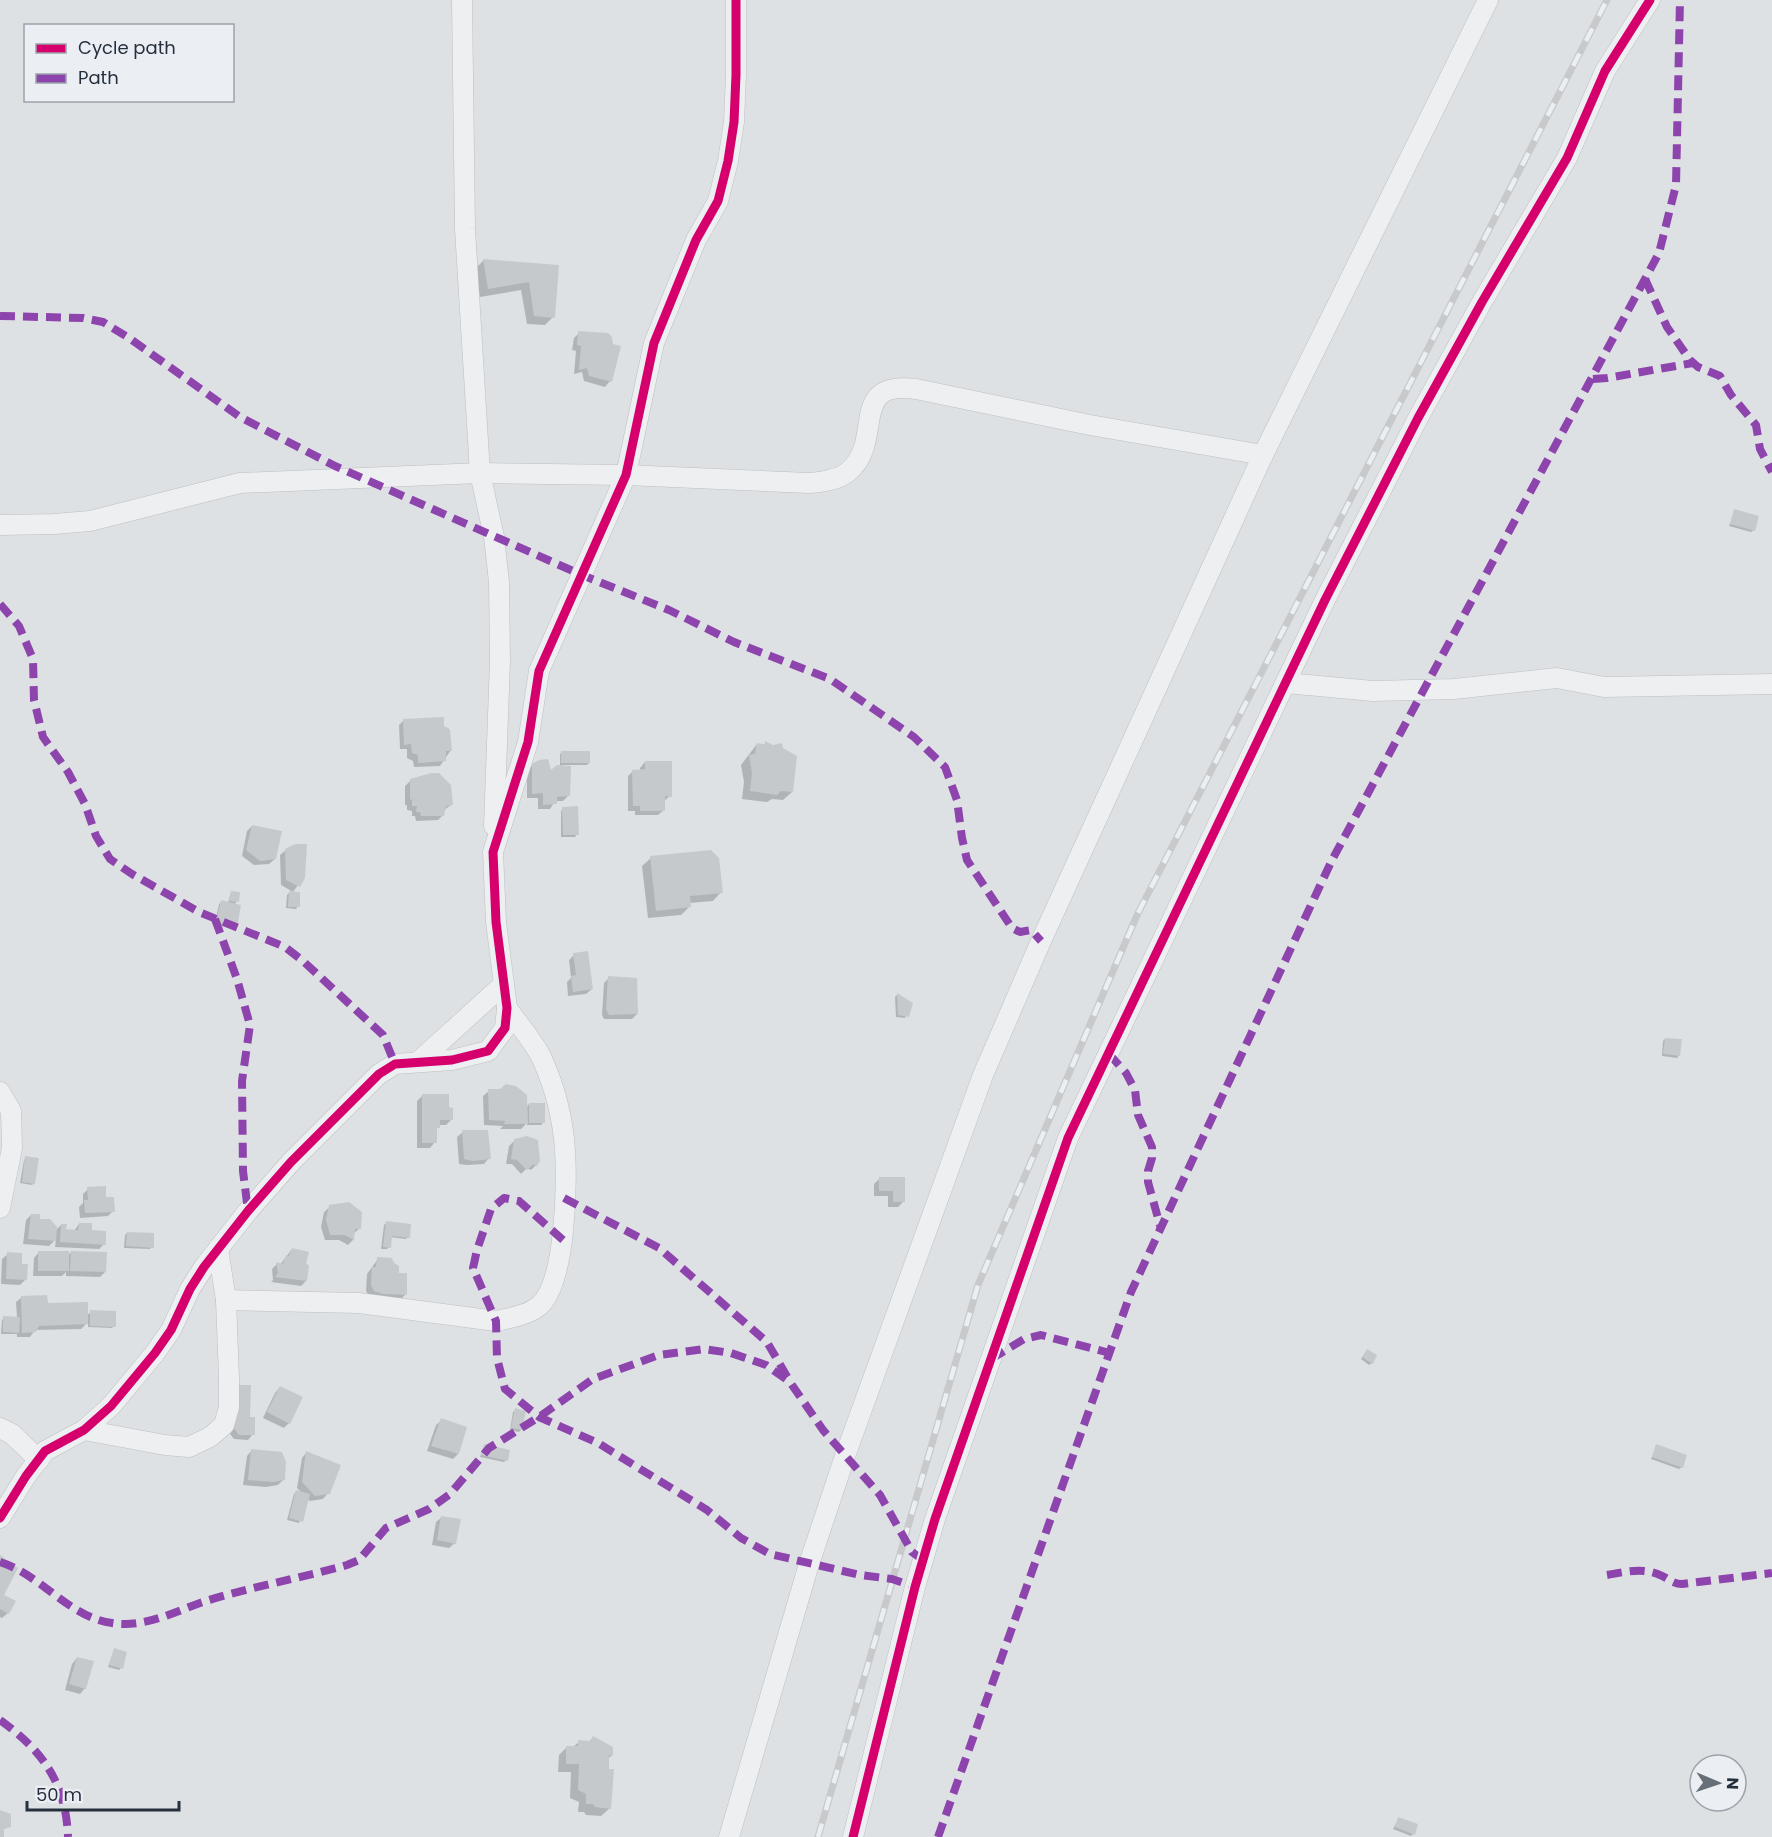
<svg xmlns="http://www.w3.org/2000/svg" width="1772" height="1837" viewBox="0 0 1772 1837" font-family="Poppins,sans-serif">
<rect width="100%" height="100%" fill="#dee1e4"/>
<g fill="#0003">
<polygon points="483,261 557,267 553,317 545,325 527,324 521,290 480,297 475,269"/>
<polygon points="579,333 610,381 605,387 584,381 582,372 574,374 576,351 572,350 574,338"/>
<polygon points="1735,511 1754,530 1751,532 1729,526"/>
<polygon points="404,720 443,727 451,750 440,766 414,767 413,761 407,758 407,749 400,749 399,725"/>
<polygon points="766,743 792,792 783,800 772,799 767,802 742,799 744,782 741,765 757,744 763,745"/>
<polygon points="562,752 589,763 587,765 561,765 568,796 563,801 555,801 550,809 538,809 538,798 527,798 527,771 532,766 551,773 560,767 560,754"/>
<polygon points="645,762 670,796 664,801 664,810 658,815 635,815 635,811 628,811 628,776 633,771 640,771 640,768"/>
<polygon points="411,780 451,805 444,810 443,815 438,820 416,821 415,816 412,816 412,811 407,810 407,806 405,804 405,786"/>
<polygon points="563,808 577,834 575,837 561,837 561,811"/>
<polygon points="252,826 275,859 269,864 254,865 242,856 247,831"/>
<polygon points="286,850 304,877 293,892 281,885 280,855"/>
<polygon points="651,858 721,892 713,901 689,903 690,906 681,915 648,918 642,866"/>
<polygon points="231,892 237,901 234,905 236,923 234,925 226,923 223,925 215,923 219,904 222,902 228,903"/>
<polygon points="289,893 298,906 296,909 286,908 287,895"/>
<polygon points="574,955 592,989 586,994 568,996 567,982 571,978 569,960"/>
<polygon points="609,978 637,1014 632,1019 604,1019 602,1015 604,983"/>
<polygon points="897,995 911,1004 905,1018 896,1017 895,997"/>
<polygon points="1665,1039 1679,1055 1677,1058 1662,1056 1663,1041"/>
<polygon points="489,1091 526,1108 529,1104 543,1123 541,1125 527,1125 527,1123 521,1129 500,1129 503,1126 484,1125 483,1096"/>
<polygon points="423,1095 448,1109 452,1119 446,1125 439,1125 435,1131 435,1142 430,1148 417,1148 417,1101"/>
<polygon points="463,1132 489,1158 484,1164 467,1165 459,1164 457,1137"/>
<polygon points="514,1141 536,1165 531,1170 527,1168 521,1174 512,1164 506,1164 509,1146"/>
<polygon points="26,1158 34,1183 32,1185 20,1183 24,1160"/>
<polygon points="879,1179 903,1179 903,1202 898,1207 888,1207 888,1196 874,1196 874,1184"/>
<polygon points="88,1189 113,1211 108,1216 80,1218 79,1207 83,1203 83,1194"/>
<polygon points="330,1207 360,1228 353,1234 353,1240 348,1245 339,1240 325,1240 321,1227 324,1212"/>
<polygon points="31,1215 55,1231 61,1225 65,1231 74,1231 79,1224 104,1244 99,1249 55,1247 56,1239 49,1246 23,1244 26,1220"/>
<polygon points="386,1223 408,1237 406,1239 390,1237 389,1247 387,1249 381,1249 384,1225"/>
<polygon points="127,1233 152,1247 150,1249 124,1248 125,1235"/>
<polygon points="292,1249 304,1264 306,1281 301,1286 271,1282 273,1280 272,1269 277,1264 280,1265"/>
<polygon points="39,1252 68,1256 71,1252 105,1272 100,1277 66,1276 66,1272 62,1276 33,1276 34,1258"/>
<polygon points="8,1254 21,1265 26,1279 20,1285 1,1284 2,1259"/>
<polygon points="378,1259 397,1275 405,1295 400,1300 369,1296 366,1291 367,1274"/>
<polygon points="22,1297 86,1316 91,1312 114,1326 112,1328 88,1327 88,1322 81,1329 35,1330 30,1337 17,1337 17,1334 1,1334 2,1320 4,1318 17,1318 16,1302"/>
<polygon points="1367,1350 1372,1363 1369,1365 1361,1359"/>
<polygon points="280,1387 289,1423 284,1428 263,1418 275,1393"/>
<polygon points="516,1410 521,1430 519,1432 510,1430 513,1412"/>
<polygon points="249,1418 253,1434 248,1440 234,1439 227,1430"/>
<polygon points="442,1420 458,1454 453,1459 427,1451 436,1425"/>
<polygon points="484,1446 506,1460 504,1462 480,1457"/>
<polygon points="1657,1446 1682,1467 1679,1469 1651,1459"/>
<polygon points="252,1450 283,1480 278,1485 266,1487 243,1485 247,1456"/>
<polygon points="307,1452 328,1493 323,1499 310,1501 307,1499 299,1523 287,1520 294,1494 296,1492 302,1493 297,1488 302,1458"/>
<polygon points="442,1517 455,1543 449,1548 432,1545 436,1522"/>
<polygon points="0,1557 2,1595 8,1613 2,1618 0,1617"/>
<polygon points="114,1650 121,1668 119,1670 108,1667"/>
<polygon points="77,1658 85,1688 80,1694 65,1690 72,1664"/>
<polygon points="593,1738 612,1755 608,1759 610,1808 601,1816 586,1815 584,1812 578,1812 579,1802 570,1798 571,1772 558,1772 559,1755 567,1747 573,1747 579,1742 588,1742"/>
<polygon points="1399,1818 1413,1834 1411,1836 1393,1829"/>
</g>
<g fill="#c6c9cc">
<polygon points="483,259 559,265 555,318 534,316 529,282 488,289"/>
<polygon points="578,331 608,333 612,337 613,344 621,346 612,382 589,376 587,368 579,370 581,346 577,345"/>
<polygon points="1734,509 1759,516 1755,531 1730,524"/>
<polygon points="444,717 444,726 450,729 452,751 446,751 446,761 418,763 418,755 412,753 411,744 404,745 403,719"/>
<polygon points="765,741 773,745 782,743 783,748 797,756 793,792 781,791 777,795 750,791 752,773 749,755 755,754 757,743 765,744"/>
<rect x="561" y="751" width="29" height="12"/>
<polygon points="548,759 551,770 557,765 571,766 570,796 557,797 557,804 543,805 543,793 532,794 532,764 539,760"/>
<polygon points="645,761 672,761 672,797 665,796 665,811 640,811 640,806 633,806 632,770 645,769"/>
<polygon points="431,773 439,773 451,785 453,805 446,806 444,816 421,816 420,812 416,812 417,806 412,806 412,800 410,799 410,779"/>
<polygon points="578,806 579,835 563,835 562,807"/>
<polygon points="252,825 282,831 276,859 260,861 246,850"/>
<polygon points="295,844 307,844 305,878 300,887 286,880 285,849"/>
<polygon points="711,850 719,858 723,893 690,896 691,907 656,911 650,856"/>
<polygon points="231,891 240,892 239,902 229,901"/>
<polygon points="289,891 300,892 300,907 288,907"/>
<polygon points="221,900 241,905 238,923 227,921 227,924 216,922"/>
<polygon points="588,951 593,989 573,992 571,976 576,975 573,953"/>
<polygon points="608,976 637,978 638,1014 609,1015 606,1009"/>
<polygon points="897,993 913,1003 909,1017 898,1015"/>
<polygon points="1665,1038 1682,1039 1680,1056 1663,1054"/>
<polygon points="506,1084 516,1086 527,1095 528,1124 503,1124 506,1121 489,1120 488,1089 500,1089"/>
<polygon points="422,1094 449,1094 449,1107 453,1108 453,1120 440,1120 440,1128 437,1128 437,1143 422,1143"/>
<rect x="529" y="1103" width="16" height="20"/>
<polygon points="462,1130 488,1130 491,1159 473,1161 464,1159"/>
<polygon points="527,1136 538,1140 540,1161 537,1166 534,1164 527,1170 517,1160 511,1159 514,1139"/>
<polygon points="25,1156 39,1158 35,1184 22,1182"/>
<polygon points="879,1177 905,1177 905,1202 893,1202 893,1191 879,1191"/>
<polygon points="106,1186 106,1197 114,1197 115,1212 85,1213 84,1200 88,1200 87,1187"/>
<polygon points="349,1202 362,1212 361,1229 355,1229 354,1240 345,1235 330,1235 326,1220 329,1205"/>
<polygon points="31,1214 40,1214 40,1219 50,1219 57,1227 56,1241 28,1239"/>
<polygon points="386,1221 411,1224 410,1238 392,1236 391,1248 383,1247"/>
<polygon points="79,1223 92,1223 92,1230 106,1231 106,1245 60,1242 61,1224 67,1224 66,1229 78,1230"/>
<polygon points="127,1232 154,1233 154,1248 126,1246"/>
<polygon points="292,1248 309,1252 306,1263 309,1266 307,1281 275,1277 278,1273 276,1262 283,1264 286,1255 289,1256"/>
<rect x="38" y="1251" width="31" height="20"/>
<polygon points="71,1251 107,1252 106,1272 70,1271"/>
<polygon points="7,1252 22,1253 22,1264 28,1264 27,1280 6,1279"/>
<polygon points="377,1257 392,1258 394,1263 399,1266 399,1273 407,1273 407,1295 383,1294 374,1291 371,1285 372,1267 376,1267"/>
<polygon points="47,1295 48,1303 88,1302 88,1324 39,1326 36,1332 22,1333 21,1296"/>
<polygon points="90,1310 116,1311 116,1327 90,1326"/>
<polygon points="3,1316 20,1317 19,1333 3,1332"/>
<polygon points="1367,1349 1377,1355 1373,1364 1362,1357"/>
<polygon points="233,1385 251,1385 250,1417 255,1417 255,1435 239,1435 231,1425"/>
<polygon points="280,1386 303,1397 290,1424 267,1412"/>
<polygon points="515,1408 526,1411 522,1430 511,1428"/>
<polygon points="441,1418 467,1427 459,1454 431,1446"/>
<polygon points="484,1444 510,1450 508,1461 481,1455"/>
<polygon points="1656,1444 1687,1455 1683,1468 1652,1457"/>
<polygon points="251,1449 282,1452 286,1462 285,1480 273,1482 248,1480"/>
<polygon points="306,1451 341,1465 330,1494 315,1496 302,1482"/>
<polygon points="296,1490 310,1494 303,1522 289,1518"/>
<polygon points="441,1516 461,1519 456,1544 437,1540"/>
<polygon points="0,1555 18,1568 4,1595 16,1601 9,1614 0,1609"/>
<polygon points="114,1648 127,1652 123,1669 109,1665"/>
<polygon points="77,1657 94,1661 86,1689 69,1684"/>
<polygon points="593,1736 613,1747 613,1756 609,1755 609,1769 614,1769 611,1809 595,1807 593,1804 586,1804 586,1794 578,1790 579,1764 566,1764 566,1746 578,1746 578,1740 590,1741"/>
<polygon points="0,1810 11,1814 11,1827 4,1829 4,1837 0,1837"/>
<polygon points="1398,1817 1418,1824 1415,1835 1395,1827"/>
</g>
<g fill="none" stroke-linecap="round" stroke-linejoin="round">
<g stroke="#bdbfc2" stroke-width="21">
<g id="minor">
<polyline points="462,0 465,229 480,473 494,537 499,582 500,661 494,826"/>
<path d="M0,525L54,524L90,521L240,483L480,473L626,475L809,483C822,482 839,480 849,471C885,440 847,380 916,389L1090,425L1263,455"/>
<polyline points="1286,683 1373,691 1454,689 1557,678 1604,687 1772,684"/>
<polyline points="419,1061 504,984"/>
<polyline points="0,1092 11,1111 12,1148 0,1208"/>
<path d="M218,1249L226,1300L359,1303L496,1321C510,1318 528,1315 539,1306C566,1283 567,1185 565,1150C563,1121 555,1088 543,1061C536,1044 518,1024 507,1008"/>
<polyline points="0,1428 12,1434 39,1460"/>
<polyline points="84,1430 165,1445 189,1447 210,1437 224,1425 229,1407 229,1378 226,1300"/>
<polyline points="0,1518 26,1476 45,1451 84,1430 111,1406 155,1353 171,1330 190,1289 204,1267 248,1211 291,1162 379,1074 395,1064 452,1060 488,1051 505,1028 507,1008 496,922 493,852 528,742 539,671 626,475 654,343 696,240 718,201 728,161 734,122 736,75 736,0"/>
<polyline points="729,1837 809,1564 845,1456 983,1075 1041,941 1263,455 1488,0"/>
<polyline points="853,1837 915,1587 935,1519 1068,1138 1325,600 1418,418 1482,302 1567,158 1605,71 1650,0"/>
</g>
</g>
<use href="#minor" stroke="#edeff0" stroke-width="20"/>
<g stroke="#c7c9cb" stroke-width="7">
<polyline id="rail" points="818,1837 978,1285 1138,913 1607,0"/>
</g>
<use href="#rail" stroke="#ebeff4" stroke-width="4.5" stroke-dasharray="14" stroke-linecap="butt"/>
<g stroke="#8e44ad" stroke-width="8" stroke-dasharray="15 8" stroke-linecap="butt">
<polyline points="1645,279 1667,327 1690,360 1698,367 1720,376 1731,395 1756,425 1760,449 1772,472"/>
<polyline points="0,316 83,318 103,322 129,338 240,417 335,466 582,575 669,610 734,642 830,679 914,737 945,767 957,800 962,838 967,860 1012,928 1020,932 1031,930 1041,941"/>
<polyline points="1593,379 1607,378 1693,363"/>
<polyline points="0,604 19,626 33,659 34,700 43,737 68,772 85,804 96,836 110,859 132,874 199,912 285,947 303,961 383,1035 395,1064"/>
<polyline points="215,919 237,979 250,1025 242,1081 243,1171 248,1211"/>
<polyline points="1109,1054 1126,1073 1135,1090 1138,1115 1152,1147 1152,1158 1148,1171 1148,1182 1161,1229"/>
<polyline points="564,1198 659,1248 767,1342 789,1380"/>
<polyline points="563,1240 519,1201 504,1198 491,1209 477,1250 473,1268 496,1321 497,1358 505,1389 539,1417 598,1443 707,1510 741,1538 770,1554 860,1575 892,1579 915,1587"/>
<polyline points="991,1359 1024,1339 1041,1335 1110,1353"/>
<path d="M0,1562C40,1574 70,1618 112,1623C143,1628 172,1613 200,1603C248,1587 298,1579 347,1565L359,1560L386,1528L429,1509L450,1494L489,1448L539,1417L593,1379L659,1355L704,1349L731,1353L766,1365L790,1382L823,1430L880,1495L912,1552L923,1560"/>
<path d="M1607,1575C1625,1572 1642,1567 1660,1575C1668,1578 1673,1584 1682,1584L1772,1573"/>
<path d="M0,1720C43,1751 66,1783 68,1837"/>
<polyline points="938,1837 1131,1292 1332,860 1659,253 1676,185 1680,0"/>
</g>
<g stroke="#ebeff4" stroke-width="13">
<g id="cycleway">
<polyline points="0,1518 26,1476 45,1451 84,1430 111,1406 155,1353 171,1330 190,1289 204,1267 248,1211 291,1162 379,1074 395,1064 452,1060 488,1051 505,1028 507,1008 496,922 493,852 528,742 539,671 626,475 654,343 696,240 718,201 728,161 734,122 736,75 736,0"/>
<polyline points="853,1837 915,1587 935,1519 1068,1138 1325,600 1418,418 1482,302 1567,158 1605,71 1650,0"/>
</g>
</g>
<use href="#cycleway" stroke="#d6006c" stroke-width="9"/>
</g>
<rect x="24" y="24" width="210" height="78" fill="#ebeff4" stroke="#9ca3aa" stroke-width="1.5"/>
<rect x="36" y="44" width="30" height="9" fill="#d6006c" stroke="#9ca3aa" stroke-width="1.5"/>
<text x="78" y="54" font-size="18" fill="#26303c">Cycle path</text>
<rect x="36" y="74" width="30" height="9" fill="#8e44ad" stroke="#9ca3aa" stroke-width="1.5"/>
<text x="78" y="84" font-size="18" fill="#26303c">Path</text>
<g transform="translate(1718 1783) rotate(92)"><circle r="28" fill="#ebeff4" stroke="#9ca3aa" stroke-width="1.5"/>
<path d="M0-4.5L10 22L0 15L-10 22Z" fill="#666e77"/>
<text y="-9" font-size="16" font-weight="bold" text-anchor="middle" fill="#26303c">N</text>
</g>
<path d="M27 1801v9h152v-9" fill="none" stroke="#26303c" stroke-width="3"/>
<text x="36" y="1801" font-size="18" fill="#26303c" stroke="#ebeff4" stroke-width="4.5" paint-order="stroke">50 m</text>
</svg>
